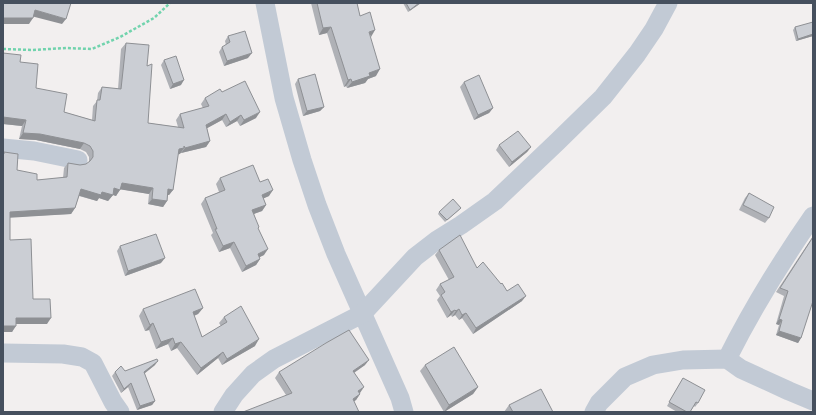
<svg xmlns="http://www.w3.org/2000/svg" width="816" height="415" viewBox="0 0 816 415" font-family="'Asap Condensed',sans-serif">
<rect width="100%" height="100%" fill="#f2efef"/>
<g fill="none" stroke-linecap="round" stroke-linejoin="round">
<polyline stroke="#71d3ad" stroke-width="2.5" stroke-dasharray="3 2" stroke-linecap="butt" points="3,49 32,50 66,48 92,49 120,37 154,18 170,3"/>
<g stroke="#c2cad5" stroke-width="19">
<polyline points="265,3 284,98 302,160 317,205 336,254 400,398 404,412"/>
<polyline points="3,148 34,151 78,160"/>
<polyline points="3,353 63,354 82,357 93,363 113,402 120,412"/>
<path d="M727,359C752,309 781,262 813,216"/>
<polyline points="223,412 234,395 253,374 274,359 362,314 415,257 437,240 461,225 495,201 557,142 603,97 637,54 654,29 668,3"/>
<polyline points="594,412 599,403 625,377 653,365 683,360 727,359 741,369 789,391 813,401"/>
</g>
</g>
<g fill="#afb1b6">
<polygon points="311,3 357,3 360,16 370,37 376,76 368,79 365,83 347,88 346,86 344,87 327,33 319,35"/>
<polygon points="403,3 421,3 408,12"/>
<polygon points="813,24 813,36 796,41 793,30 795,27"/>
<polygon points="228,36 248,58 224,66 219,52 222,47 226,45 225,41"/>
<polygon points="126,43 147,66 148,123 178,127 176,120 180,114 203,108 201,104 205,98 222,92 256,118 240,126 237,121 226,127 222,120 207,128 210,141 206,147 181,153 180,153 178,154 173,190 169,195 168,195 167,201 163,207 148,204 149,194 120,189 116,196 113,195 108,201 99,198 97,201 79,196 75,208 71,214 10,217 10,240 33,299 47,324 16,324 12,332 3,332 3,153 4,152 17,170 37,180 63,178 64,168 68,163 80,165 86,164 89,162 89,157 86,152 80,149 36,140 19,139 22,126 3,124 3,53 20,62 36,88 64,112 92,120 93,106 97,101 98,93 102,87 118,89 121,49"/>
<polygon points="164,60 181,85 170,89 161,65"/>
<polygon points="298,79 324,107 320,111 303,116 295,84"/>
<polygon points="464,82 493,108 489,113 474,120 460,87"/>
<polygon points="499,145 531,147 527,152 509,167 496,150"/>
<polygon points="220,178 260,182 269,196 263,198 266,205 262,211 254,214 258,229 264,255 259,257 260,259 256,265 242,272 230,248 219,252 211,235 213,233 201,204 205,198 219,192 216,184"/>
<polygon points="749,193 769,218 765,223 739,210 745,198"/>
<polygon points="461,208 459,210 445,222 438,214 439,212"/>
<polygon points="813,236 801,338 798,343 776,335 779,325 776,324 784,296 776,292"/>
<polygon points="120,246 161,263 125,276 117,251"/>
<polygon points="439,250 477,268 507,291 522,301 473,334 462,318 459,320 455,315 452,317 451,315 447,318 437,300 440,296 436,290 440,284 449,280 435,255"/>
<polygon points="203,308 198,314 194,316 202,337 221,326 219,323 224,317 255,346 222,365 218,358 197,375 177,348 171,351 168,344 156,349 149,330 145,331 139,316 143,309"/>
<polygon points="155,365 144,374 155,401 152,405 137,410 128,387 121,393 112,376 115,372 125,371"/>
<polygon points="365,365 354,373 360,394 356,400 354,401 286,395 275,378 279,372"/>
<polygon points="425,365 478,387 473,394 444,412 420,371"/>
<polygon points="683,378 698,403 695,407 694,406 690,412 677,412 667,406"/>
<polygon points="509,405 553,412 504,412"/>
</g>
<g fill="#8e9094">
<polygon points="419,3 421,3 408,12 410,10"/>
<polygon points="35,10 66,19 62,24 31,16"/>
<polygon points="3,18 33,18 29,24 3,24"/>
<polygon points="331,27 327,33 319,35 323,28"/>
<polygon points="375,30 371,37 369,32"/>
<polygon points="813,34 813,36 796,41 798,39"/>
<polygon points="252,53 248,58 224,66 227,61"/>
<polygon points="380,69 376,76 368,79 365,83 347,88 352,82 369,73"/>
<polygon points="351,79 346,86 344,87 348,80"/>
<polygon points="184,80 181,85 170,89 173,84"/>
<polygon points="324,107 320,111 303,116 307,111"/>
<polygon points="493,108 489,113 474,120 478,115"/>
<polygon points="260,112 256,118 240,126 244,120"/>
<polygon points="226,114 222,120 202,131 206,125"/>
<polygon points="241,115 237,121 226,127 230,122"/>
<polygon points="3,117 26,120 22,126 3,124"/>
<polygon points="23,133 40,134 84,143 80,149 36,140 19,139"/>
<polygon points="210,141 206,147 181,153 185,148"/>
<polygon points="531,147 527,152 509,167 512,162"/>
<polygon points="184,148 180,154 175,155 179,149"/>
<polygon points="122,183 153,188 149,194 118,189"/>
<polygon points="114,188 120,190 116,196 110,194"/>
<polygon points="81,189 102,192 113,195 108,201 99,198 97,201 77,195"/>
<polygon points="168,189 173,190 169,195 164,195"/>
<polygon points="273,190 269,196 258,201 262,195"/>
<polygon points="152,199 167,201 163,207 148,204"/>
<polygon points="266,205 262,211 248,216 252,210"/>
<polygon points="75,208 71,214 6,218 10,212"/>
<polygon points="234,242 230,248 219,252 223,246"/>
<polygon points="268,249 264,255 254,260 258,254"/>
<polygon points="165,258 161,263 125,276 128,271"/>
<polygon points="260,259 256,265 242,272 246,266"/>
<polygon points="526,296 522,301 473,334 476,328"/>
<polygon points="203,308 198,314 188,318 193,312"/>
<polygon points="459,309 455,315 452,317 456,311"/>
<polygon points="455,310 451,315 447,318 451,312"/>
<polygon points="466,313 462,318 459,320 462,315"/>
<polygon points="16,318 51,318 47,324 12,324"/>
<polygon points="779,319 782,320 779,325 776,324"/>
<polygon points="153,323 149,330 145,331 150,325"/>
<polygon points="3,326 16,326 12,332 3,332"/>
<polygon points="779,331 801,338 798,343 776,335"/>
<polygon points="173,338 168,344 156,349 161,342"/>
<polygon points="259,339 255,346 222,365 227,359"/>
<polygon points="181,342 177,348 171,351 175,344"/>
<polygon points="223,352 218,358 197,375 201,368"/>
<polygon points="369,360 365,365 349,376 353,371"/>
<polygon points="158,361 155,365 141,376 144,372"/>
<polygon points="131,383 128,387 121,393 124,389"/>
<polygon points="364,387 360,393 354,397 358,391"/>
<polygon points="478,387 473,394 444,412 449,405"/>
<polygon points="360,394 356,400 349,405 353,399"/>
<polygon points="155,401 152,405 137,410 140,406"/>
</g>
<g fill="#cbced4" stroke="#8e9094">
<polygon points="3,3 71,3 66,19 35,10 33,18 3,18"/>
<polygon points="317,3 357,3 360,16 370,12 375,30 369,32 380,69 369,73 370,76 352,82 351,79 348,80 331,27 323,28"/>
<polygon points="406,3 419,3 410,10"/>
<polygon points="813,22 813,34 798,39 795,27"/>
<polygon points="245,31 252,53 227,61 222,47 230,42 228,36"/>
<polygon points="126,43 149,45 147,66 152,64 148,123 184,128 180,114 209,106 205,98 220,89 222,92 245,81 260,112 244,120 241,115 230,122 226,114 206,125 210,141 185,148 184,146 184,148 179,149 173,190 168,189 167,201 152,199 153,188 122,183 120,190 114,188 113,195 102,192 101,195 81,189 75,208 10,212 10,240 31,239 33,299 50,299 51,318 16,318 16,326 3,326 3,154 4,154 4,152 18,154 17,170 37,174 37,180 67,177 68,163 80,165 86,164 90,161 93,157 93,151 90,146 84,143 40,134 23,133 26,120 3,117 3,53 21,55 20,62 38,64 36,88 67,94 64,112 95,121 97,100 100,100 102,87 121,89"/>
<polygon points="176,56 184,80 173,84 164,60"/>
<polygon points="315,74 324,107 307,111 298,79"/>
<polygon points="479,75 493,108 478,115 464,82"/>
<polygon points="518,131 531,147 512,162 499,145"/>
<polygon points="253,165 260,182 268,179 273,190 262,195 266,205 252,210 259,227 258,228 268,249 258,254 260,259 246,266 234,242 223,246 215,229 217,229 205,198 225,190 220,178"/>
<polygon points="749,193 774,207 769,218 743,205"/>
<polygon points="453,199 461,208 447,220 439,212"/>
<polygon points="156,234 165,258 128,271 120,246"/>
<polygon points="460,235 477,268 483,262 501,284 502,283 507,291 518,284 526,296 476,328 466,313 462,315 459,309 456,311 455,310 451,312 441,295 445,292 440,284 454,277 439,250"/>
<polygon points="813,237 813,301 801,338 779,331 782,320 779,319 788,291 780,288"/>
<polygon points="195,289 203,308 193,312 202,337 227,322 224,317 241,306 259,339 227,359 223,352 201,368 181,342 175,344 173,338 161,342 153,323 150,325 143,309"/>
<polygon points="349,330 369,360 353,371 364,387 358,391 360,394 353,399 359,412 243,412 292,393 279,372 326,343"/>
<polygon points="454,347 478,387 449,405 425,365"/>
<polygon points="157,359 158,361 144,372 155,401 140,406 131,383 124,389 115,372 121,366 125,371"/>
<polygon points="683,378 705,390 698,403 696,402 690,412 687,412 669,402"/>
<polygon points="541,389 553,412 513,412 509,405"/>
</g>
<rect width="816" height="415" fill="none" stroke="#46505e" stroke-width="8"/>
</svg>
